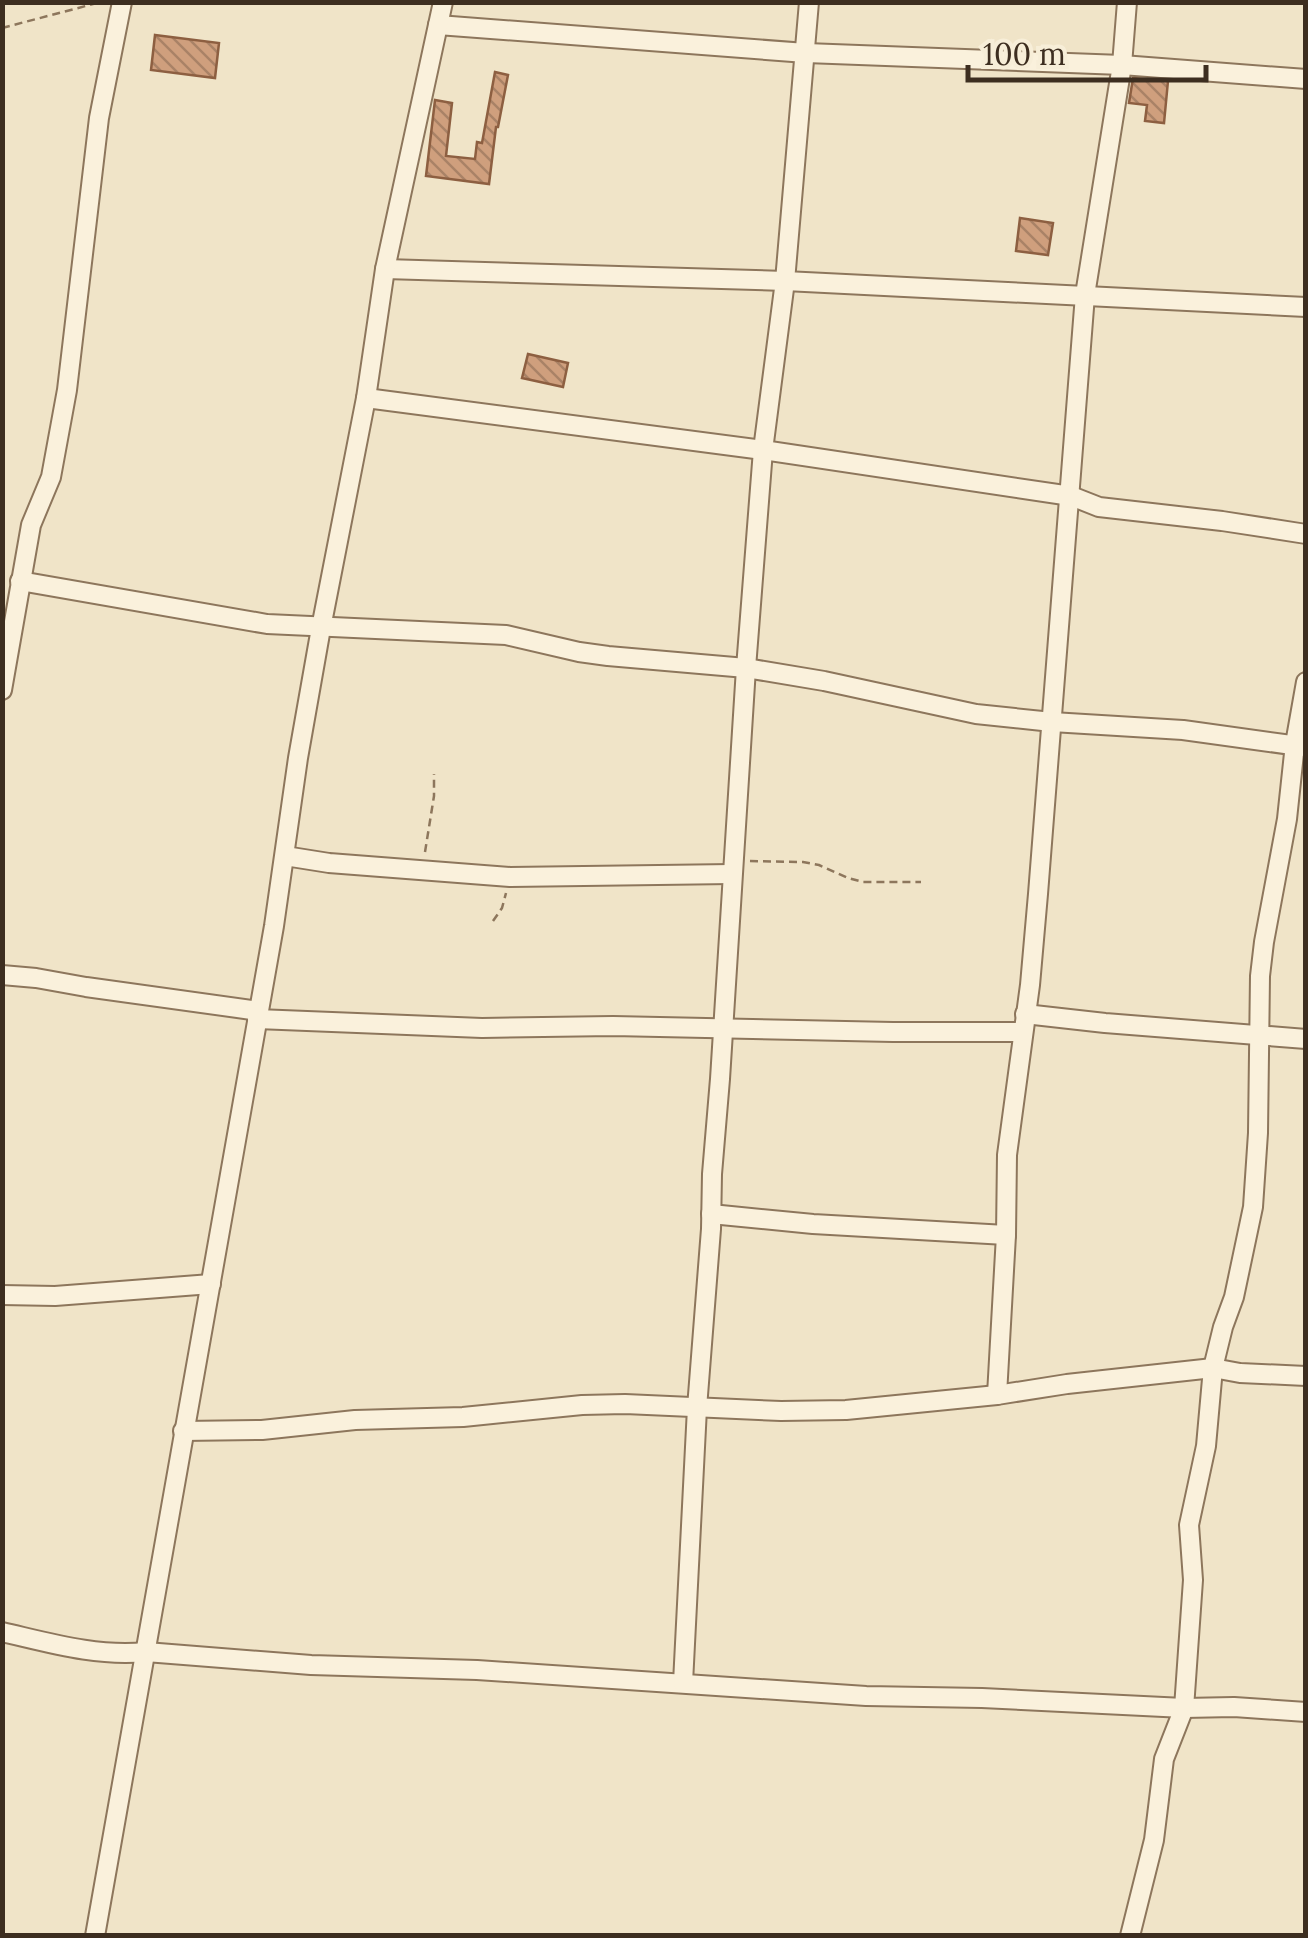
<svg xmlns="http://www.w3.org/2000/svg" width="1308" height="1938" viewBox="0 0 1308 1938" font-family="Lora,serif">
<defs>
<pattern id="building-back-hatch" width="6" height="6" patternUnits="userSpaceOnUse" patternTransform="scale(2.5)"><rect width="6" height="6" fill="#cf9f7d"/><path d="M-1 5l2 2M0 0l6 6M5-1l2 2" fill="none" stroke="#a98266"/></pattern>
</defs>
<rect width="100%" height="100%" fill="#f0e4c8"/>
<g fill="url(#building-back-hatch)" stroke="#8d5f41" stroke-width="2.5">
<polygon points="155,35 219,43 215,78 151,70"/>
<polygon points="495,72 508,75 498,127 496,127 489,184 426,176 435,100 452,103 446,156 475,159 477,142 482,143"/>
<polygon points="1133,78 1168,81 1164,123 1145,121 1147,105 1129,103"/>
<polygon points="1020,218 1053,223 1048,255 1016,251"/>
<polygon points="528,354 568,363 563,387 522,378"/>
</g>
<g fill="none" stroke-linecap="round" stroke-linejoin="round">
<g stroke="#8d765c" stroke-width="22">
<g id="street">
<polyline points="438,25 806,53 1122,65 1306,79"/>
<polyline points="385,269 785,281 1306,307"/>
<polyline points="366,398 763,450 1071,496 1099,507 1222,521 1306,534"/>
<polyline points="20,581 267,624 506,635 579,652 608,656 746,668 824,681 976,714 1052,722 1183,730 1306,747"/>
<polyline points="2,690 31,525 51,477 67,390 99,118 122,2"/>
<polyline points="285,856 329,863 510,877 732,874"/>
<polyline points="2,975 36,978 86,987 259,1011"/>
<polyline points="1025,1014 1105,1023 1306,1039"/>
<polyline points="257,1019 482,1028 613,1026 893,1032 1022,1032"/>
<polyline points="711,1214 813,1224 1006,1235"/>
<polyline points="2,1295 55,1296 211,1284"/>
<polyline points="997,1395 1006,1235 1007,1155 1030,985 1038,894 1085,295 1122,65 1127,2"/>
<polyline points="183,1431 262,1430 355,1420 463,1417 582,1405 625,1404 781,1411 846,1410 997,1395 1067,1384 1213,1368 1240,1373 1306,1376"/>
<path d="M2,1632C50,1643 97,1657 146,1652L311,1665L477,1670L866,1696L982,1698L1184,1708L1234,1707L1306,1712"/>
<polyline points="683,1683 697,1408 711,1229 712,1174 720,1079 746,668 763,450 785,281 809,2"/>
<polyline points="95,1936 274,926 298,758 321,628 366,398 385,269 443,2"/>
<polyline points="1130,1936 1154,1840 1164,1759 1184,1708 1193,1580 1189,1525 1206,1446 1213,1368 1223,1327 1234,1297 1253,1207 1258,1133 1260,976 1264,942 1287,819 1295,744 1306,682"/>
</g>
</g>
<g stroke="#8d765c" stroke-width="2.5" stroke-dasharray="8 5" stroke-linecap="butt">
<polyline points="2,28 101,2"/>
<polyline points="425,852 434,796 434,774"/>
<polyline points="750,861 803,862 819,865 848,878 863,882 921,882"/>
<polyline points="493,921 502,908 506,893"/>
</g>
<use href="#street" stroke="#faf1dc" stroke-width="18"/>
</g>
<rect width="1308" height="1938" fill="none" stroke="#3d2e20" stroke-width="10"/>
<path d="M968 65v15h238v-15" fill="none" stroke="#3d2e20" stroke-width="5"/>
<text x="983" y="65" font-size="30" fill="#3d2e20" stroke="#f7eed8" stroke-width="8" paint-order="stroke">100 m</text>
</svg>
